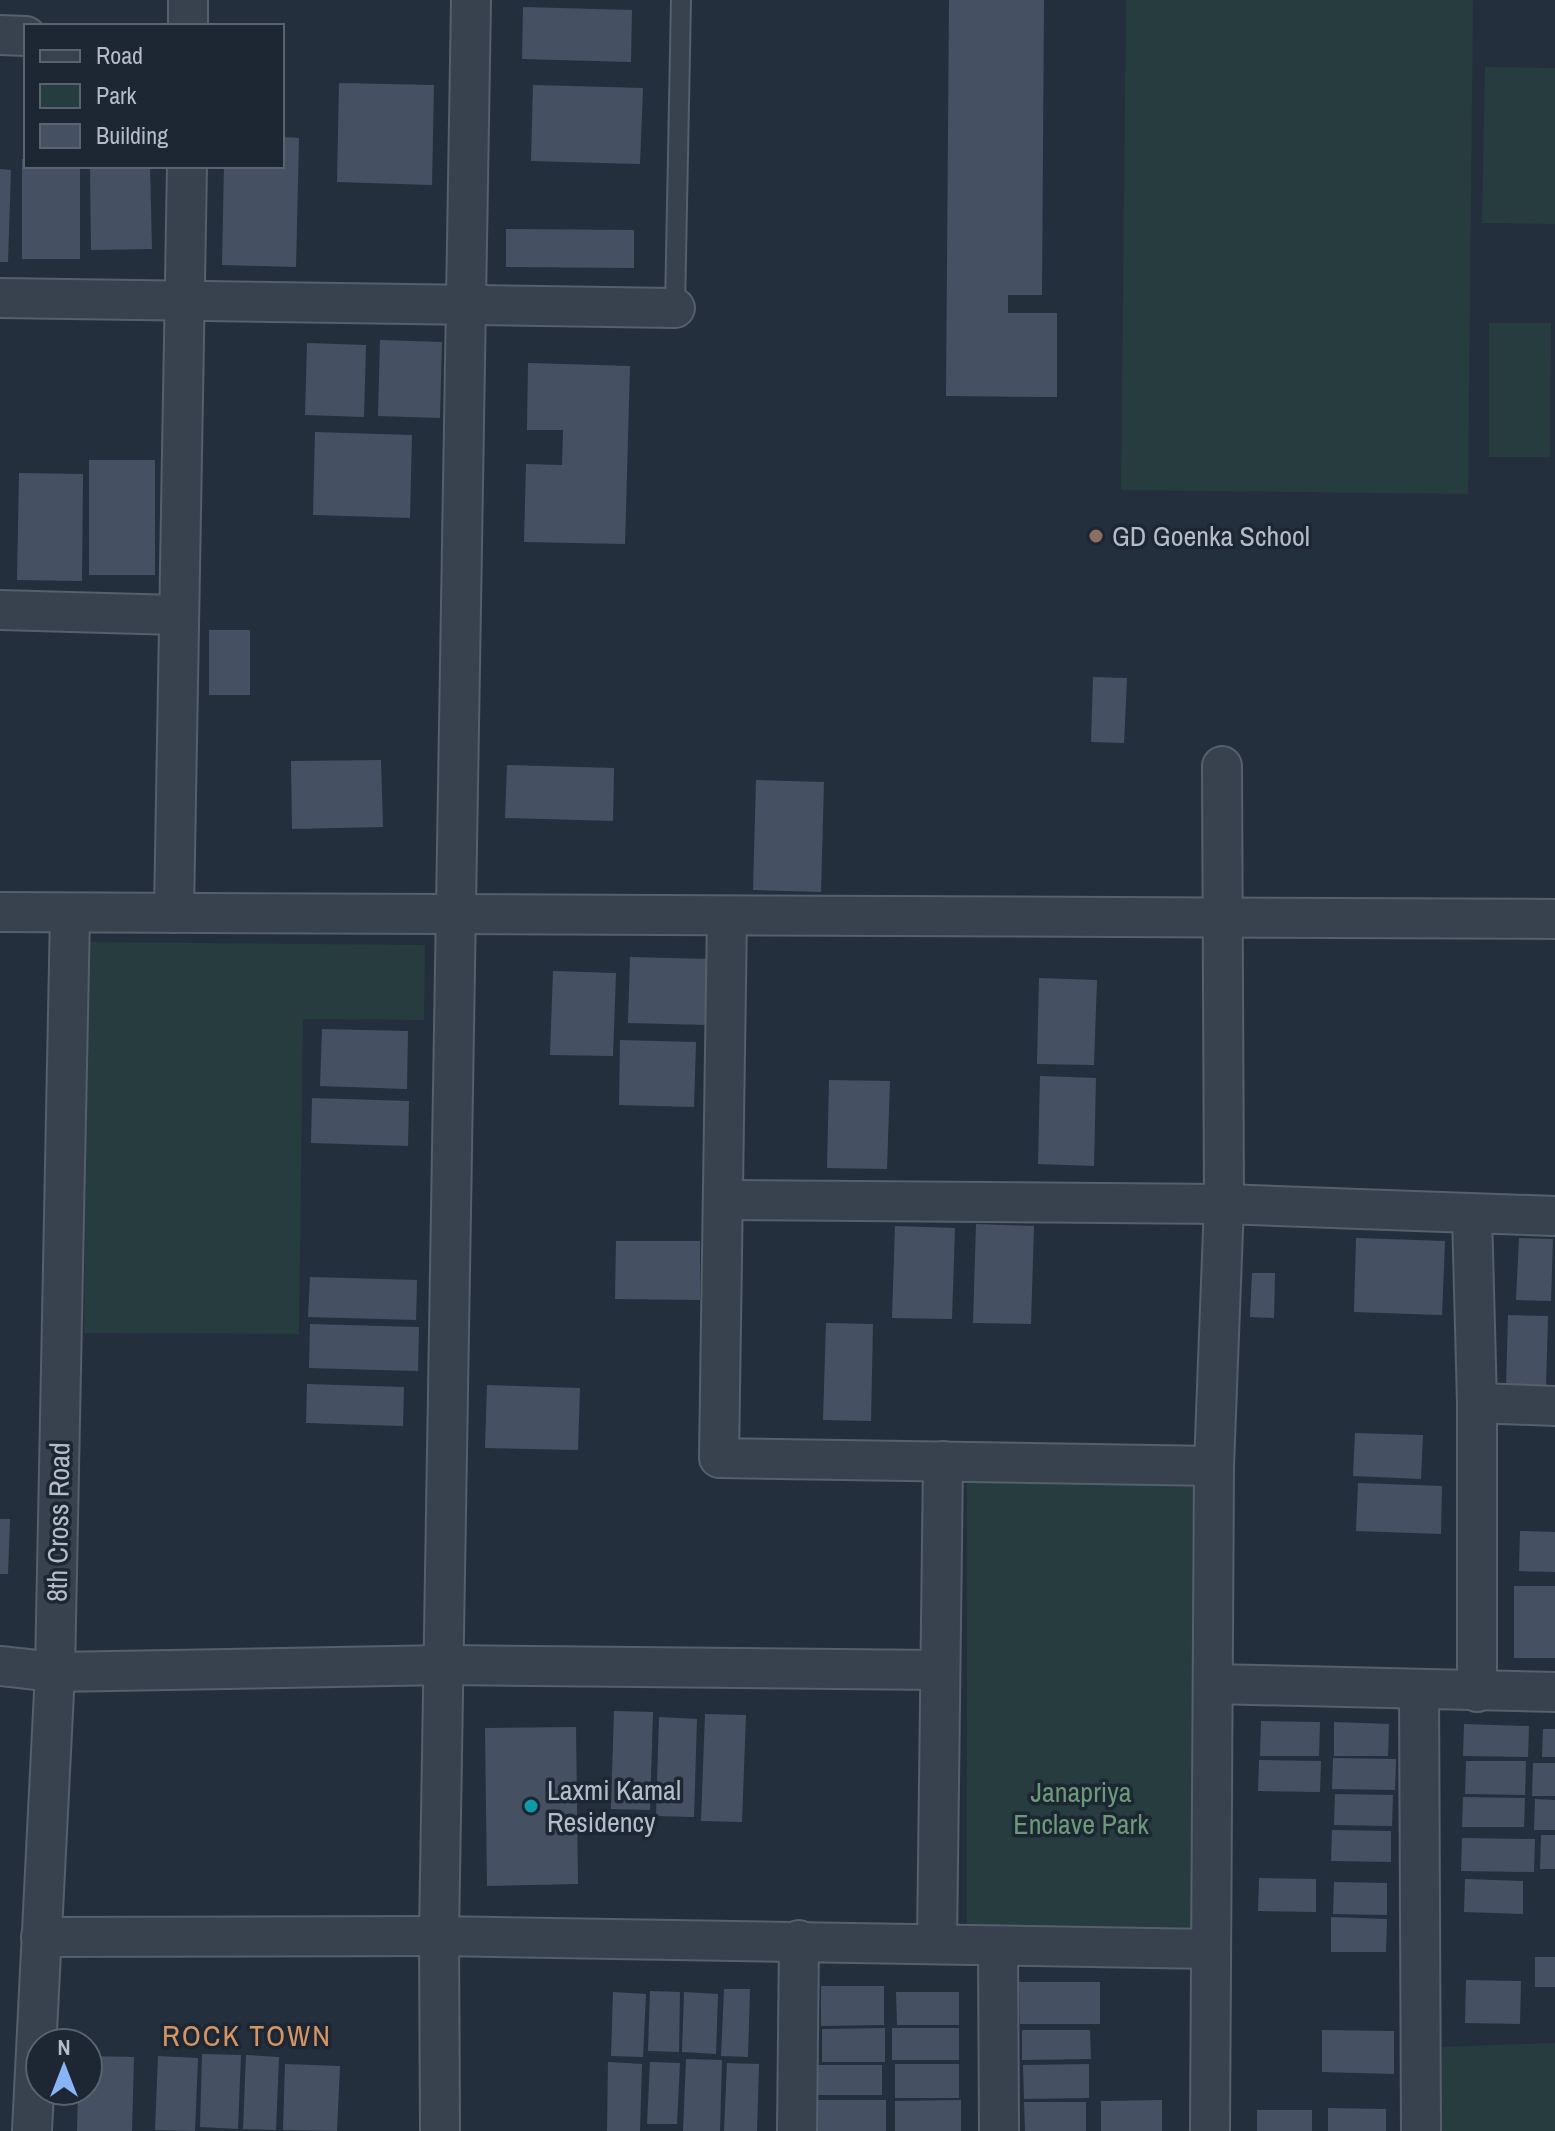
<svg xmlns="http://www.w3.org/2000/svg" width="1555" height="2131" viewBox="0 0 1555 2131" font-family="'Archivo Narrow',sans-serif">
<rect width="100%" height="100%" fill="#242f3e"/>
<g fill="#263c3f">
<polygon points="1126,0 1473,0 1468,494 1121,490"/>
<polygon points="1485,67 1555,68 1555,224 1482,223"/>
<polygon points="1489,323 1551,323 1550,457 1489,457"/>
<polygon points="88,942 425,945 424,1020 303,1019 299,1334 84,1333"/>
<polygon points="967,1477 1195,1479 1195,1934 967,1934"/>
<polygon points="1555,2043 1555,2131 1441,2131 1442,2047"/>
</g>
<g fill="#455162">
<polygon points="949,0 1044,0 1042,295 1008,295 1008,313 1057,313 1057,397 946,396"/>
<polygon points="523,7 632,10 631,62 522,59"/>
<polygon points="339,83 434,85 432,185 337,182"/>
<polygon points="533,85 643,88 640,164 531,161"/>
<polygon points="282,137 299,138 296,267 222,265 224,166 282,166"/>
<polygon points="22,159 26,159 26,166 80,166 80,259 22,259"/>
<polygon points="90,166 150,166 152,249 91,250"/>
<polygon points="0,169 11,170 8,262 0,262"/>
<polygon points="506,229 634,230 634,268 506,267"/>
<polygon points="380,340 442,342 440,418 378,416"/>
<polygon points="307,343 366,345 364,417 305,415"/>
<polygon points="528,363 630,366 625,544 524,542 526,464 562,465 563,430 527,430"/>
<polygon points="315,432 412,435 410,518 313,515"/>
<rect x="89" y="460" width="66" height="115"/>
<polygon points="19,473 83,474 82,581 17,580"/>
<rect x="209" y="630" width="41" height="65"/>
<polygon points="1093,677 1127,678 1124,743 1091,742"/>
<polygon points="381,760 383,827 292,829 291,761"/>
<polygon points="507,765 614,768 613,821 505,818"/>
<polygon points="756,780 824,782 821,892 753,890"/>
<polygon points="630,957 710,959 709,1025 628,1023"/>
<polygon points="553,971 616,973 613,1056 550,1055"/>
<polygon points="1039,978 1097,980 1094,1065 1037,1064"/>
<polygon points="322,1029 408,1031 407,1089 320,1086"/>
<polygon points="620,1040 696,1042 694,1107 619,1105"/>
<polygon points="1040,1076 1096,1078 1094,1166 1038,1164"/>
<polygon points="829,1080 890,1081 887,1169 827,1168"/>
<polygon points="312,1098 409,1101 408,1146 311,1143"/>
<polygon points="976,1224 1034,1226 1031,1324 973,1323"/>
<polygon points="895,1226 955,1228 952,1319 892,1318"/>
<polygon points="1356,1238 1445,1241 1442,1315 1354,1312"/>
<polygon points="1519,1238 1553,1239 1551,1301 1516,1300"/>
<polygon points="616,1241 700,1241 700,1300 615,1299"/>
<polygon points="1252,1273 1275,1273 1274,1318 1250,1317"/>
<polygon points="310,1277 417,1280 416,1320 308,1317"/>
<polygon points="1508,1315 1548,1316 1546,1387 1506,1386"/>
<polygon points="826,1323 873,1324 871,1421 823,1420"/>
<polygon points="310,1324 419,1327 418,1371 309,1368"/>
<polygon points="307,1384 404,1387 403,1426 306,1423"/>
<polygon points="487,1385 580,1388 578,1450 485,1448"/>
<polygon points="1355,1433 1423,1435 1421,1479 1353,1476"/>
<polygon points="1358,1483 1442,1486 1441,1534 1356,1531"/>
<polygon points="0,1519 10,1519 8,1574 0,1574"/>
<polygon points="1520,1531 1555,1532 1555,1572 1519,1571"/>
<rect x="1514" y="1586" width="41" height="72"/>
<polygon points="614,1711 653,1712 650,1810 611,1809"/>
<polygon points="705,1714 746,1715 742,1822 701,1821"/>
<polygon points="659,1717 697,1719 694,1817 656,1816"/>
<polygon points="1261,1721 1320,1722 1319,1756 1260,1756"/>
<polygon points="1334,1722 1389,1724 1388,1756 1334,1756"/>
<polygon points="1464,1724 1529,1726 1528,1757 1463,1756"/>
<polygon points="576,1727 578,1884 487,1886 485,1728"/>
<polygon points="1543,1729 1555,1729 1555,1757 1542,1757"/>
<polygon points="1333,1758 1396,1759 1395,1790 1332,1789"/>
<polygon points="1259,1760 1321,1761 1320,1792 1258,1791"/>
<polygon points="1466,1761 1526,1761 1525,1795 1465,1794"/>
<polygon points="1533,1763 1555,1763 1555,1796 1532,1796"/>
<polygon points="1335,1794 1393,1795 1392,1826 1334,1825"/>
<polygon points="1463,1797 1525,1798 1524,1827 1462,1827"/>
<polygon points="1535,1799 1555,1800 1555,1830 1534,1830"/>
<polygon points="1332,1830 1391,1831 1391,1862 1331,1861"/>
<polygon points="1541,1835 1555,1835 1555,1869 1540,1869"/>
<polygon points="1462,1838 1535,1839 1534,1872 1461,1871"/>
<polygon points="1259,1878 1316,1879 1316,1912 1258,1911"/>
<polygon points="1465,1879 1523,1881 1523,1914 1464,1912"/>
<polygon points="1334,1882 1387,1883 1387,1915 1333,1914"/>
<polygon points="1331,1917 1387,1919 1386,1952 1331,1952"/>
<rect x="1535" y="1957" width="20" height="30"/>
<polygon points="1466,1980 1521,1981 1520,2024 1465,2023"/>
<polygon points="1019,1982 1100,1982 1100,2024 1020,2024"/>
<polygon points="821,1986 884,1986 884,2025 821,2026"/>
<polygon points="724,1989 750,1989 748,2057 721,2056"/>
<polygon points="650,1991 680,1992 679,2052 648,2051"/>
<polygon points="613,1992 646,1994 643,2057 611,2056"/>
<polygon points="684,1992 718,1994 716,2054 682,2052"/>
<polygon points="896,1992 959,1992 959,2025 897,2025"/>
<polygon points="885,2028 885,2062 822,2062 822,2029"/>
<rect x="892" y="2028" width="67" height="32"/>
<polygon points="1022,2030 1090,2030 1091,2059 1022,2060"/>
<polygon points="1322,2030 1394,2031 1394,2074 1322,2072"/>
<polygon points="202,2054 241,2055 238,2129 200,2127"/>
<polygon points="246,2055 279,2057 276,2130 243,2129"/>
<polygon points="88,2056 134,2057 132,2131 77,2131 78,2091 88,2091"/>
<polygon points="158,2056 198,2058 195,2131 155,2130"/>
<polygon points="686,2059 722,2060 720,2131 683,2131"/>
<polygon points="608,2062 642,2064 640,2131 607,2131"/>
<polygon points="650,2062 680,2063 677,2124 647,2124"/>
<polygon points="727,2063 759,2064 757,2131 724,2131"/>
<polygon points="285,2064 340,2066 337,2131 283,2130"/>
<rect x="895" y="2064" width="64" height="34"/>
<polygon points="1089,2064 1089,2098 1024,2099 1023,2065"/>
<rect x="818" y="2065" width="64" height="30"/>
<rect x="818" y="2100" width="68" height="31"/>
<polygon points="961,2100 961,2131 895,2131 895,2101"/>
<polygon points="1162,2100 1162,2131 1101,2131 1101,2101"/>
<polygon points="1024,2102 1086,2102 1086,2131 1025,2131"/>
<polygon points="1328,2108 1386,2109 1386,2131 1328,2131"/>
<rect x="1257" y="2110" width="55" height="21"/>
</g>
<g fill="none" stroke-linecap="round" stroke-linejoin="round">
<g stroke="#565f6c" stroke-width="22">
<polyline id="service" points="675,308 681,0"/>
</g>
<g stroke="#565f6c" stroke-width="42">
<g id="minor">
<polyline points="188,26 188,0"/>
<polyline points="0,35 26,36"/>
<polyline points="0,298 675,308"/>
<polyline points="0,610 177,615"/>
<polyline points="0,912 1555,919"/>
<polyline points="174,913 187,166"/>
<polyline points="727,916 719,1458 1214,1466"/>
<polyline points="723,1200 1224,1204 1555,1216"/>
<polyline points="1472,1214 1477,1403 1477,1692"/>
<polyline points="1477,1403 1555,1406"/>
<polyline points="0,1666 55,1672 446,1665 940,1670"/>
<polyline points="1213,1684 1555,1692"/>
<polyline points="1419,1690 1421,2131"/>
<polyline points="41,1937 439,1936 1211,1949"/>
<polyline points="937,1944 943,1461"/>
<polyline points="998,1946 999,2131"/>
<polyline points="32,2131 55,1672 70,913"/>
<polyline points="440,2131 439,1936 471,0"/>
<polyline points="797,2131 799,1940"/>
<polyline points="1210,2131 1214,1466 1224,1204 1222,766"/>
</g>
</g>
<use href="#service" stroke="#38414e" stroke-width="18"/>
<use href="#minor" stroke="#38414e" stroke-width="38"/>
</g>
<circle fill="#8d6e63" stroke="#1d2633" stroke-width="3" cx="1096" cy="536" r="8"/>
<circle fill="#0f9aa8" stroke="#1d2633" stroke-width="3" cx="531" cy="1806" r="8"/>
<g text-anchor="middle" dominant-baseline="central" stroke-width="7" stroke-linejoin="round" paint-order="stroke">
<g font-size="28" fill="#b4bcc9" stroke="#1d2633" text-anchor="start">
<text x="1112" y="536">GD Goenka School</text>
<text x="547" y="1790">Laxmi Kamal<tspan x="547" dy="32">Residency</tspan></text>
</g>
<g font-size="28" fill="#b4bcc9" stroke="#1d2633">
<text transform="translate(58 1522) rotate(-89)">8th Cross Road</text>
</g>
<g font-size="28" fill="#6b9a76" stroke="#1d2633">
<text x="1081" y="1792">Janapriya<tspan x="1081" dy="32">Enclave Park</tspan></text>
</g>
<g font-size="30" letter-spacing="2" fill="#d59563" stroke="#1d2633">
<text x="247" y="2035">ROCK TOWN</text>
</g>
</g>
<rect x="24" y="24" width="260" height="144" fill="#1d2633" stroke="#59626f" stroke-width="2"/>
<rect x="40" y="50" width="40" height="12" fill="#38414e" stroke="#59626f" stroke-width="2"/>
<text x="96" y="64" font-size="24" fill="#b4bcc9">Road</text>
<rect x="40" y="84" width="40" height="24" fill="#263c3f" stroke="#59626f" stroke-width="2"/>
<text x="96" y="104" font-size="24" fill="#b4bcc9">Park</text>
<rect x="40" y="124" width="40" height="24" fill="#455162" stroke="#59626f" stroke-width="2"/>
<text x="96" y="144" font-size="24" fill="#b4bcc9">Building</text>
<g transform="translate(64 2067)"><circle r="38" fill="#1d2633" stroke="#59626f" stroke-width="2"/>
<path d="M0-6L14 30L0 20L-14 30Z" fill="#8ab4f8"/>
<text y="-12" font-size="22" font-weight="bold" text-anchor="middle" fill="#b4bcc9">N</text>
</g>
</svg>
